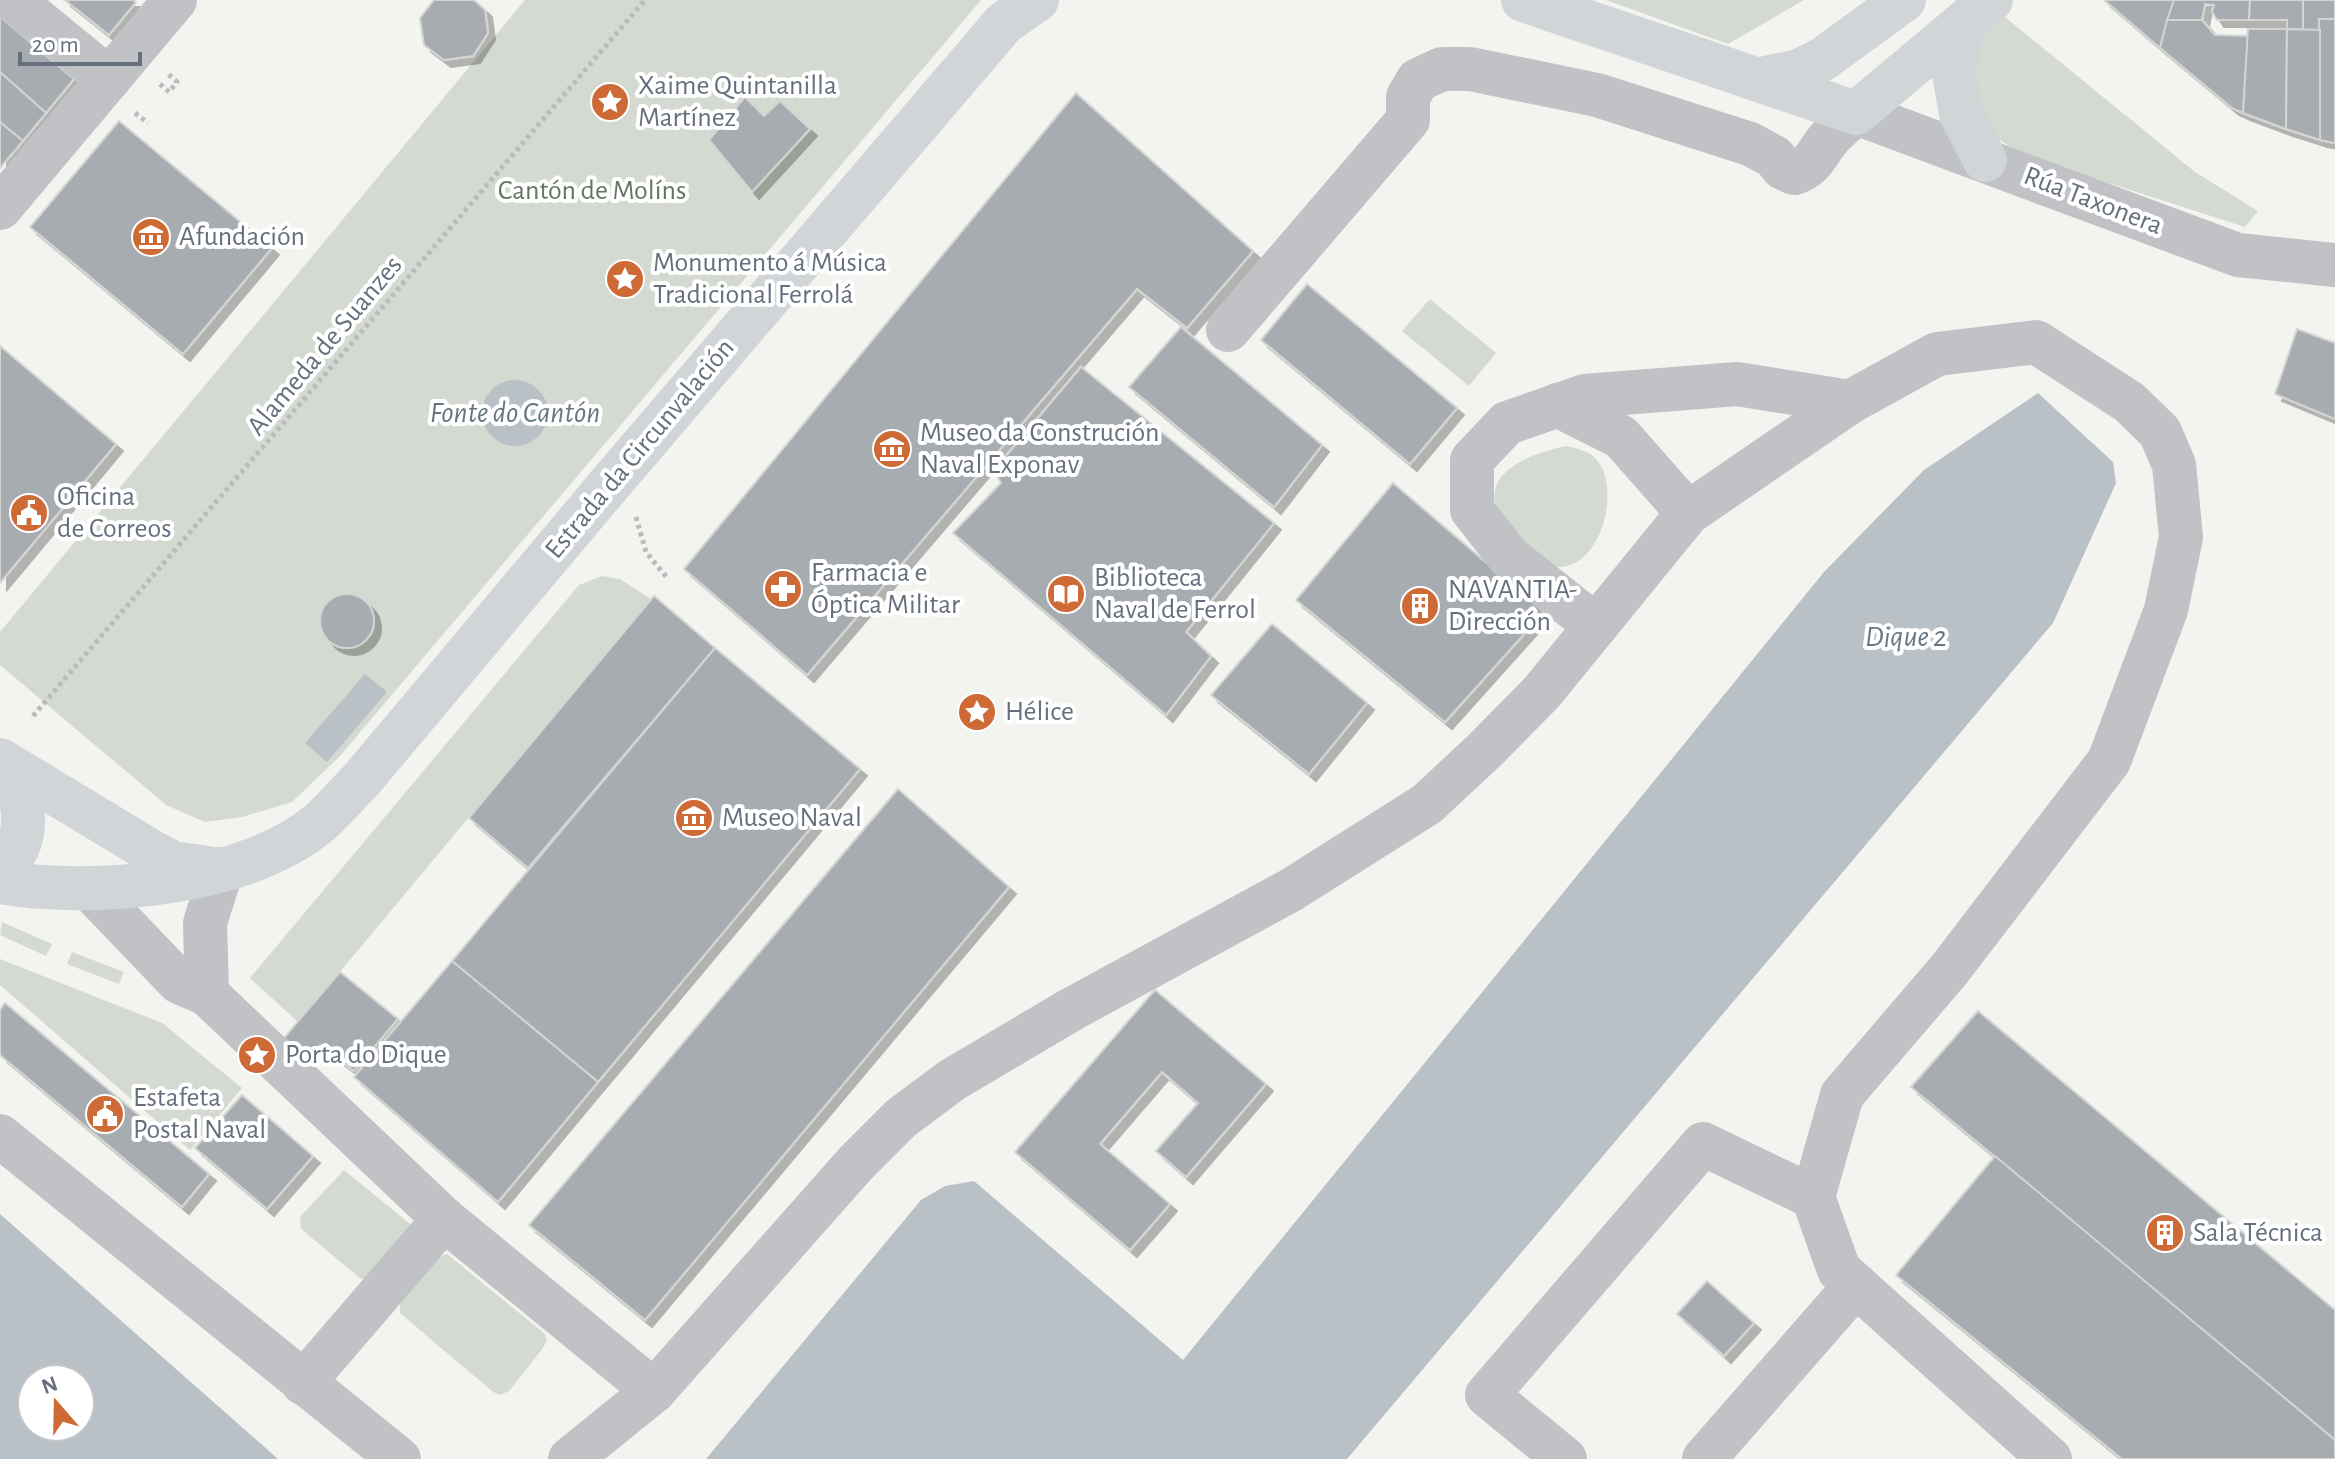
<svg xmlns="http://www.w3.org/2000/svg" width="2335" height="1459" viewBox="0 0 2335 1459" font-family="'Alegreya Sans',sans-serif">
<defs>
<filter id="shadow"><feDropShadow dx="7" dy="7" stdDeviation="0" flood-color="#0004"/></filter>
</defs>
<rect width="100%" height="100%" fill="#f3f3f0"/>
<g fill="#d4dad1">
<polygon points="525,0 981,0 340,756 292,802 242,817 205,822 166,805 0,665 0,632"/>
<polygon points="1606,0 1804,0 1728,44"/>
<polygon points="2000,13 2195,172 2258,211 2245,227 2034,159 2010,147 1993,135 1971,93 1980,40"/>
<polygon points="1430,299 1496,353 1469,386 1402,331"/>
<path d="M1565,446C1575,448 1586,450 1594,457C1626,487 1598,582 1547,565C1537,561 1525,550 1516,544C1506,536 1503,525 1498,513C1480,470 1533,454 1565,446Z"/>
<polygon points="602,576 620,579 651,599 298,1022 250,978 579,585"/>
<polygon points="2,922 52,944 46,956 0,935"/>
<polygon points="72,952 124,972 119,984 67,964"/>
<polygon points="0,959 162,1023 242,1088 190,1150 0,985"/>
<polygon points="344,1170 410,1224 409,1228 369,1277 361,1279 301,1229 300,1217"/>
<polygon points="447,1254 545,1334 547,1341 543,1348 509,1391 500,1395 493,1392 400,1313 400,1303 439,1257"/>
</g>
<g fill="#b9c1c6" fill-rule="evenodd">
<circle cx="515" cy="413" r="33"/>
<polygon points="2038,393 2113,462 2116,483 2053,623 1347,1459 706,1459 921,1200 945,1186 974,1181 1183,1360 1824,572 1924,470"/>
<polygon points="365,674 387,692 327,762 305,743"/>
<path d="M0,1214L278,1459H0ZM32,1379H80V1427H32Z"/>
</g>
<g fill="#a7acb1" stroke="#d4d4d3" stroke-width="2" filter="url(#shadow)">
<polygon points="65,0 133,0 136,2 109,35"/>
<polygon points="434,0 474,0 485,10 488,33 473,56 444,60 424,45 420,18"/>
<polygon points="2104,0 2174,0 2160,48"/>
<polygon points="2174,0 2250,0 2249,20 2217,20 2212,12 2214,5 2205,4 2202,20 2167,20"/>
<polygon points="2250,0 2303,0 2303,30 2287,29 2287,20 2249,20"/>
<polygon points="2303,0 2335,0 2335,19 2319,19 2320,30 2303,30"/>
<polygon points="0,17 74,79 46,113 0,72"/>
<polygon points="2319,19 2335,19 2335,143 2320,140"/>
<polygon points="2167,20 2202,20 2215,35 2248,36 2243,113 2232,108 2160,48"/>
<polygon points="2248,29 2287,29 2286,129 2243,113"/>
<polygon points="2287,29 2320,30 2320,140 2286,129"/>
<polygon points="0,72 46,113 23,141 0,122"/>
<polygon points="1076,93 1253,251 1187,328 1137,289 807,675 684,569"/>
<polygon points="745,97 764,116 780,101 810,129 752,192 709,140"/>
<polygon points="119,121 272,248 183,354 30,227"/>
<polygon points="0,122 23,141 0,168"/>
<polygon points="1307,284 1457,408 1410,464 1261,340"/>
<polygon points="1181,327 1322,445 1274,507 1129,387"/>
<polygon points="2297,329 2335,343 2335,419 2275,394"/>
<polygon points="0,346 116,444 0,583"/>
<polygon points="1081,367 1274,523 1186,632 1211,656 1166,715 953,533 1001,483 994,470"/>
<polygon points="1393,483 1544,612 1445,722 1296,600"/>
<circle cx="347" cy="621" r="27"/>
<polygon points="654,596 715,648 528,868 469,818"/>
<polygon points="1272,624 1367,703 1309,774 1211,695"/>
<polygon points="715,648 860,769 598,1082 452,961"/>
<polygon points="898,789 1009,887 645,1320 529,1225"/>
<polygon points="452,961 598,1082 498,1202 354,1077"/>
<polygon points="340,972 398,1019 354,1071 320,1045 309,1058 284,1038"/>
<polygon points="1155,990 1266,1084 1186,1177 1156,1151 1198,1103 1162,1072 1100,1144 1170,1204 1130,1250 1015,1152"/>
<polygon points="5,1003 209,1174 182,1207 0,1055 0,1010"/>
<polygon points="1978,1011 2335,1310 2335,1440 1911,1087"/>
<polygon points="242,1095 313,1156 267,1209 195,1148"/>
<polygon points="1995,1156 2335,1440 2335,1459 2122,1459 1896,1275"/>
<polygon points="1707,1281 1754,1323 1724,1356 1677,1314"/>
</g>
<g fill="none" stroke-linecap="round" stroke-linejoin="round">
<g stroke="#b9bbbd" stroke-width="5" stroke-dasharray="4 4" stroke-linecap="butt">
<polyline points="160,84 169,92 177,82 167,73"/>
<polyline points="135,113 148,123"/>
<polyline points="636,517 646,552 668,579"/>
<polyline points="33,716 645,0"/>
</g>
<g stroke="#c0c2c5" stroke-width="44">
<polyline points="13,0 109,79"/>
<polyline points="0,208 175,0"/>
<path d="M1228,330L1408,120V97L1418,80L1442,69H1470L1597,95L1750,144L1774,157L1783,168L1794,173C1815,167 1817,151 1831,136C1838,128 1848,121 1856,113L2238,255L2335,265"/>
<polyline points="1557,405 1621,437 1688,513"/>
<polyline points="1596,626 1509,557 1472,510 1472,460 1507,423 1585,396 1737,384 1850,402"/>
<polyline points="89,888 179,982 207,994 444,1219 654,1391 570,1459"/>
<polyline points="207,994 205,923 222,869"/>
<polyline points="0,1136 399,1459"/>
<polyline points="303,1383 444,1219"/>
<polyline points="654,1391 856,1163 901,1118 952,1080 1072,1009 1291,890 1427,804 1485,750 1542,692 1688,513 1850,402 1937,354 2036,342 2129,402 2160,432 2174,465 2181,537 2166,610 2109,761 1949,970 1842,1095 1813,1197 1839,1270 2050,1459"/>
<polyline points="1565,1459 1487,1395 1703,1144 1813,1197"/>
<polyline points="1704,1459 1856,1285"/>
</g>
<g stroke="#d1d5d8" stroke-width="44">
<polyline points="1523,0 1856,113"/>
<polyline points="1962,27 1954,73 1961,114 1985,160"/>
<polyline points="1761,79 1799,71 1823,59 1904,0"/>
<polyline points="1856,113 1991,0"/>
<polyline points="0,760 154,853 173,863 208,868"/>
<path d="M0,869C34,842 26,796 5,764"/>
<path d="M0,882C92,898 245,885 319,823C334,810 348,793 362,779L608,486L1004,23L1037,0"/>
</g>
</g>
<defs>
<g id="sight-disc" transform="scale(2)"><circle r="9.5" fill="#cd6a36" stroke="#fff"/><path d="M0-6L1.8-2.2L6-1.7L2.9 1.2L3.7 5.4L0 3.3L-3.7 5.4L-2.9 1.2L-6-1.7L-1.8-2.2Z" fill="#fff"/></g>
<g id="museum-disc" transform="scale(2)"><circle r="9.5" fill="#cd6a36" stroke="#fff"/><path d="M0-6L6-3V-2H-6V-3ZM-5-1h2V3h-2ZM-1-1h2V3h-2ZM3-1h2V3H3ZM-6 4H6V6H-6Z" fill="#fff"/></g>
<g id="civic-disc" transform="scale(2)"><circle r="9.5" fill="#cd6a36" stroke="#fff"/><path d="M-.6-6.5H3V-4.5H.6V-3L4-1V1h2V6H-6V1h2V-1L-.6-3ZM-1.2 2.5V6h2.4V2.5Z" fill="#fff"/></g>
<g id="pharmacy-disc" transform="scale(2)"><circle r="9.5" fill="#cd6a36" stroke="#fff"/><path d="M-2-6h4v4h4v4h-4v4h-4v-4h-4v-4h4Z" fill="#fff"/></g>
<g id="library-disc" transform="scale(2)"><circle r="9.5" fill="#cd6a36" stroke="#fff"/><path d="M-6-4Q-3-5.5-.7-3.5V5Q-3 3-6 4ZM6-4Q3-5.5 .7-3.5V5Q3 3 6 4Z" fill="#fff"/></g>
<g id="building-disc" transform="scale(2)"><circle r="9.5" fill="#cd6a36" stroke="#fff"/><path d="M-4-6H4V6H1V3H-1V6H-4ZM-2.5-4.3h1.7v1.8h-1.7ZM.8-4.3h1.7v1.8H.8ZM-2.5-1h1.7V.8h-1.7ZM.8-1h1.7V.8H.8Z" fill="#fff"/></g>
</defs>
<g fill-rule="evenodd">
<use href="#sight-disc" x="610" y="102"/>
<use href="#museum-disc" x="151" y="237"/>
<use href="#sight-disc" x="625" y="279"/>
<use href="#museum-disc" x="892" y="449"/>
<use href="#civic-disc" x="29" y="513"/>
<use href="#pharmacy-disc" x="783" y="589"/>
<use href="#library-disc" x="1066" y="594"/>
<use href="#building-disc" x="1420" y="606"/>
<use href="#sight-disc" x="977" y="712"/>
<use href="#museum-disc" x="694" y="818"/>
<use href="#sight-disc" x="257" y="1055"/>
<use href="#civic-disc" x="105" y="1114"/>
<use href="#building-disc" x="2165" y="1233"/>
</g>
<g text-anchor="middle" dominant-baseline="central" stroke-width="8" stroke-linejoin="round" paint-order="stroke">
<g font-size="28" fill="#66707d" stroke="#fff" text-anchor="start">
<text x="638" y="86">Xaime Quintanilla<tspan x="638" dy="32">Martínez</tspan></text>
<text x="179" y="237">Afundación</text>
<text x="653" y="263">Monumento á Música<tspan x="653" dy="32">Tradicional Ferrolá</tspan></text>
<text x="920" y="433">Museo da Construción<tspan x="920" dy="32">Naval Exponav</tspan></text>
<text x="57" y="497">Oficina<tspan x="57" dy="32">de Correos</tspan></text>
<text x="811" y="573">Farmacia e<tspan x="811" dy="32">Óptica Militar</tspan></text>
<text x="1094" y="578">Biblioteca<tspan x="1094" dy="32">Naval de Ferrol</tspan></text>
<text x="1448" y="590">NAVANTIA-<tspan x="1448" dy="32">Dirección</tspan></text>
<text x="1005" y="712">Hélice</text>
<text x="722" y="818">Museo Naval</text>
<text x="285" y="1055">Porta do Dique</text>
<text x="133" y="1098">Estafeta<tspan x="133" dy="32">Postal Naval</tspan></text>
<text x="2193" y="1233">Sala Técnica</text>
</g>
<g font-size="28" fill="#657564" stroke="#fff">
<text x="592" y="191">Cantón de Molíns</text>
</g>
<g font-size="28" fill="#66707d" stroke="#fff">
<text transform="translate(2093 201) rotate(21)">Rúa Taxonera</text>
<text transform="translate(325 346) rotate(-50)">Alameda de Suanzes</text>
<text transform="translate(640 449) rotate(-50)">Estrada da Circunvalación</text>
</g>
<g font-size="30" font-style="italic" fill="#677781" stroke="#fff">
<text x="515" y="413">Fonte do Cantón</text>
<text x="1906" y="637">Dique 2</text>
</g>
</g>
<g transform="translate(56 1403) rotate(340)"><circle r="38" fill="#ffffff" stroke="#c2c6cb" stroke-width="2"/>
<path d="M0-6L14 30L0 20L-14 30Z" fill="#cd6a36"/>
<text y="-12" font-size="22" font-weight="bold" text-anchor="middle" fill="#66707d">N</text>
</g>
<path d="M20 52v12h120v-12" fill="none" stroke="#66707d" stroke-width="4"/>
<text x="32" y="52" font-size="24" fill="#66707d" stroke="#ffffff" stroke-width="6" paint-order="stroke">20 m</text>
</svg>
